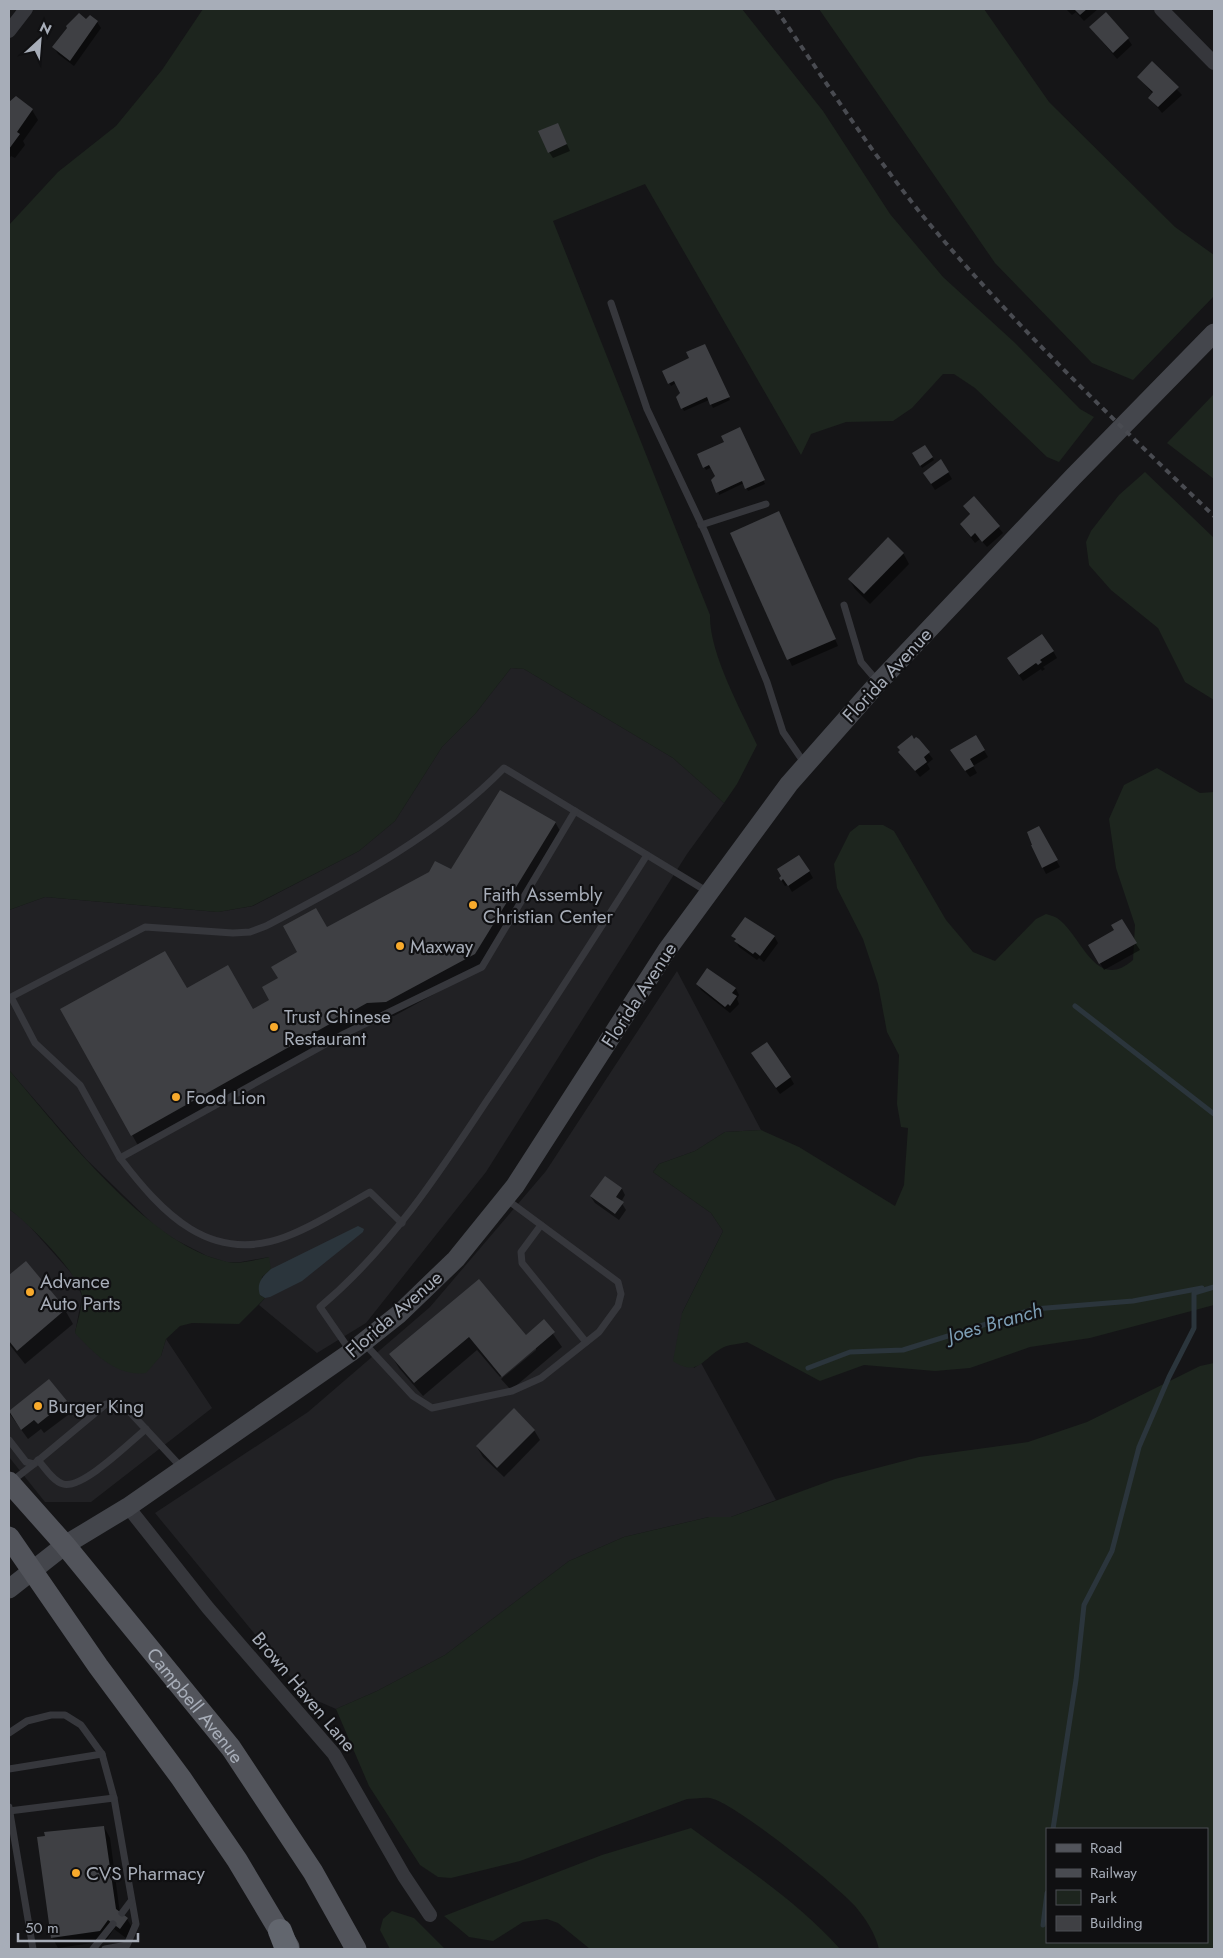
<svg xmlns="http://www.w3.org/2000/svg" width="1223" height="1958" viewBox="0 0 1223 1958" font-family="Jost,sans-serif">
<rect width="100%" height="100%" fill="#151517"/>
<g fill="#212124">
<polygon points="511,668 524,669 673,758 724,803 687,854 486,1172 366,1323 317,1353 259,1305 265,1298 260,1295 269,1257 241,1262 226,1262 207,1256 176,1240 156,1227 86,1159 9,1070 9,910 45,897 218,912 253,906 359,851 395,821 442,747 475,714"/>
<polygon points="677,971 761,1130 725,1132 695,1151 659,1164 653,1172 711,1213 723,1231 682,1313 694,1368 701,1363 776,1500 731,1517 709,1517 624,1537 569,1561 445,1655 377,1691 336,1709 306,1696 155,1513 308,1412 430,1307 546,1171"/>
<polygon points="9,1209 24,1220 73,1275 82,1296 75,1333 161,1356 166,1339 212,1408 91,1502 45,1502 9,1457"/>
</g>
<g fill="#1d251e" fill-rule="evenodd">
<path d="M203,9H742L823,111L890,214L943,277L1014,342L1080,409L1094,417L1059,462L1047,457L975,388L954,374H943L912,408L893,421L846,422L811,434L801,455L645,184L553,221L710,615C709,653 741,710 757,745L737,784L724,803L673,758L524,669L511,668L475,714L442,747L395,821L359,851L252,906L218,912L45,897L9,910V225L58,172L116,126L162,70Z"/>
<polygon points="819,9 984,9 1049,102 1175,227 1214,255 1214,296 1133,380 1092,363 995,263"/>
<polygon points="1214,394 1214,479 1167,443"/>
<polygon points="1145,472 1214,538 1214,700 1185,682 1158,628 1111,590 1089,565 1086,542 1091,531 1119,495"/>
<path d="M1157,768L1200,793L1214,792V1305L1090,1338L1030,1347L970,1368L935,1371L864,1365L820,1381L747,1342C740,1344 731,1344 724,1347C702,1358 699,1378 673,1361L682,1313L723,1231L711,1213L653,1172L659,1164L695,1151L725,1132L761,1130L799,1147L895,1206L904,1185L908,1128L901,1127L897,1104L899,1055L887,1032L878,984L863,939L837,888L834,864L850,832L859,825H883L894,831L946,920L973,952L995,961L1036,919L1046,914C1049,915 1054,916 1057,918C1082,935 1095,993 1133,960L1135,925L1116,868L1109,819L1124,785Z"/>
<path d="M9,1070C60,1129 147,1244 224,1261C238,1265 255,1260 269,1257L271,1269L262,1277L260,1295L265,1298L239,1324L192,1323L180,1326L166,1339L161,1356L146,1373C116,1377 94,1353 75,1333C77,1322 82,1309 82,1298C83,1276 27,1222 9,1209Z"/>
<path d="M1214,1363V1949H879C875,1933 866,1919 855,1906C836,1885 734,1802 710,1798C703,1797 694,1799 687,1799L520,1861L451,1878L438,1877L420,1865L369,1786L336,1709L377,1691L445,1655L569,1561L624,1537L709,1517H731L835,1479L919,1457L1028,1442L1087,1422L1200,1366ZM1207,1829V1942H1047V1829Z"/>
<path d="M691,1828C743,1866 797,1901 840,1949H590L558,1923L547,1919L523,1922L493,1941L469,1937L444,1916L602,1855Z"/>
<polygon points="392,1911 414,1918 445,1949 390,1949 380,1930 383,1919"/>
</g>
<path fill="#2b353c" d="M358,1226L364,1229L363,1232L302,1281L270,1297L265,1298L260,1295C256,1283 262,1277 271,1269Z"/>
<g fill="#0007">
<polygon points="1066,9 1098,9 1084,21 1076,12 1072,15"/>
<polygon points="86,21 97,22 101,28 74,66 58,54 54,47"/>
<polygon points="1091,28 1128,39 1132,45 1117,59"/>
<polygon points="1152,63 1182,95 1162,113 1150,98 1153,94 1139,77"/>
<polygon points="16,97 32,110 38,120 23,141 25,145 15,158 11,156 9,159 9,106"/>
<polygon points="561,131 570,151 553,158 549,152"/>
<polygon points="706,348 730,400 713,408 709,400 684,411 677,397 681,393 676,383 671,386 663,371 691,358"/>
<polygon points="741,432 765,484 748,491 744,483 719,495 716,477 712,467 706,470 698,455 726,442"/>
<polygon points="925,447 934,460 922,468 914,454"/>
<polygon points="948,472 952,479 935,490 928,479"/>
<polygon points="974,498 1003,533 987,547 980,539 975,543 961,525 970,515 964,506"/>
<polygon points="782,519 838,646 792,666 732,533"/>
<polygon points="903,553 909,564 870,604 855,589 849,579"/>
<polygon points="1053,651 1057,658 1043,667 1045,669 1042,671 1041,669 1023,681 1012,665"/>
<polygon points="976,737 988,757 973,766 977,773 970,777 955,757"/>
<polygon points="914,740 918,740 933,759 927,764 930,769 920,777 900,752"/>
<polygon points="555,822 563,836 482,968 394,1016 376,1017 140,1149 62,1010 186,990 253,1011 271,1001 280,979 298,953 326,929"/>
<polygon points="1038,828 1060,867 1046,874 1043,868"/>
<polygon points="809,871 813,878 792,892 788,885 785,886 780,878"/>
<polygon points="1121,921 1140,950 1104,970 1090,945 1116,931"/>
<polygon points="733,936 774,936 778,943 764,962 759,958 757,960 739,947"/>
<polygon points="708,970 736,989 739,995 737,999 739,1004 730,1013 701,990 698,984"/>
<polygon points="756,1060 790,1077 794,1084 780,1094"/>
<polygon points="622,1189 625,1195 621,1202 626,1210 619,1220 595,1203 591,1197"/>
<polygon points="26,1263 65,1310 73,1324 25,1364 9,1344 9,1277"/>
<polygon points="479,1281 526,1336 544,1321 562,1347 511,1390 501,1379 536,1350 536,1347 500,1377 477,1350 423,1396 399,1368 391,1355"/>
<polygon points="49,1381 72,1412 44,1433 41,1429 28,1439 9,1413"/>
<polygon points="534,1430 540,1440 504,1477 483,1457 477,1447"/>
<polygon points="104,1827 110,1838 120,1914 127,1919 133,1929 126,1938 114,1929 106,1941 58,1948 52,1937"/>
</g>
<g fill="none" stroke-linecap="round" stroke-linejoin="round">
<g stroke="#2b353c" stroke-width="5">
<polyline points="1075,1006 1214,1114"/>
<polyline points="808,1368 850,1352 903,1350 1034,1309 1133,1301 1202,1288"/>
<polyline points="1053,1829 1076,1680 1084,1605 1112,1551 1139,1447 1169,1377 1194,1328 1194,1293 1214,1287"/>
<polyline points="1043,1925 1047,1893"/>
</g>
</g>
<g fill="#3f4044">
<polygon points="1074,9 1087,9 1080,15"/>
<polygon points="1106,12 1129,38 1113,53 1089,27"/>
<polygon points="79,13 86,19 90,15 98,21 70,61 52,47 67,28 66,26"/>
<polygon points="1152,61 1179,87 1158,107 1148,98 1153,92 1137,77"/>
<polygon points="16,96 33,109 17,132 20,134 9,149 9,102"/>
<polygon points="558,123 567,144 548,153 538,131"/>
<polygon points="705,344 730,397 710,405 707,397 681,409 676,397 680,393 674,381 668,384 662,371 689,358 686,352"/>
<polygon points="740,427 765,480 745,489 742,481 716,493 711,480 715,476 709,465 703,468 697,454 724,442 721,436"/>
<polygon points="925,445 933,457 920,466 912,453"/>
<polygon points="941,459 949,472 931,484 923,473"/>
<polygon points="974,496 1000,526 982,542 975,533 971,537 960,524 970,514 963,506"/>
<polygon points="779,511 836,639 787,660 730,533"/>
<polygon points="888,537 904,553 864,594 848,579"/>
<polygon points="1042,634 1054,651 1040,660 1042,662 1038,665 1036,663 1019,675 1007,658"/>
<polygon points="912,735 914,739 916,737 919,739 930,752 924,757 927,762 915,771 898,752 900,750 897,747"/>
<polygon points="976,735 985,750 970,759 974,766 965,771 950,750"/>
<polygon points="500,790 556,822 475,954 386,1002 367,1003 131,1136 60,1009 165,951 187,988 228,965 253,1009 269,1000 262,987 278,978 271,967 297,952 283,926 316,908 327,927 429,872 435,861 451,869"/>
<polygon points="1039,826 1058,860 1042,868 1031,845 1032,845 1027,832"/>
<polygon points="799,855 810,871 788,886 783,879 781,881 779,878 781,876 777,869"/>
<polygon points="745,917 775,936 760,956 755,952 753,954 734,941 736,939 731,936"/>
<polygon points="1122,919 1137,943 1099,964 1088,945 1114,930 1111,925"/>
<polygon points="707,968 736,988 732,993 737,996 730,1006 728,1004 725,1007 696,984"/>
<polygon points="767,1042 791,1077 776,1088 751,1053"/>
<polygon points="605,1176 622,1188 616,1197 624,1202 615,1214 590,1196"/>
<polygon points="26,1261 66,1309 17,1351 9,1341 9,1275"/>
<polygon points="479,1279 526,1335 544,1319 555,1332 502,1377 469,1337 414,1383 389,1354"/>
<polygon points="49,1379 67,1401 38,1424 34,1420 21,1430 9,1411"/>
<polygon points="514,1408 535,1430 497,1468 476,1446"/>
<polygon points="104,1826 116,1909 128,1918 120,1929 108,1920 100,1931 51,1938 37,1837 45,1836 44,1832"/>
</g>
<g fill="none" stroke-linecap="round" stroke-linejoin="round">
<g stroke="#36373c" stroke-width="7">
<polyline points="611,303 647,409 705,532 767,682 783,732 805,764"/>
<polyline points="701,525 766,504"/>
<polyline points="844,605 861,662 878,682"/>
<path d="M120,1158L80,1085L35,1043L11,997L145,927L233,933L250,932L266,926C349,882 438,836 504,768L708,892"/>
<path d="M402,1223L370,1192C343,1207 315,1226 285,1237C210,1265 162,1213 120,1158L342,1035L482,967L575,811"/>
<polyline points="541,1225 521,1252 522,1263 586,1342"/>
<polyline points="364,1343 413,1396 432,1408 512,1391 541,1378 599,1332 618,1306 621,1294 618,1282 506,1199"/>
<path d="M351,1352L320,1307C390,1248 438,1175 488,1099C543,1019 595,937 647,855"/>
<polyline points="9,1440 26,1462 34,1464 106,1404 118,1404 128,1410 182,1468"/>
<path d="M38,1460C45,1468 53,1481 63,1484C82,1490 130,1442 146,1429"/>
<polyline points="12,1481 34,1464"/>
<polyline points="9,1733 27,1721 51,1715 65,1715 81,1725 102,1754 114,1798 136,1924 127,1945 105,1949"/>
<polyline points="9,1769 102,1754"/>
<polyline points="9,1807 33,1949"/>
<polyline points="9,1811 114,1798"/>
<polyline points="122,1913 131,1901"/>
<polyline points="93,1949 113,1924"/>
</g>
<g stroke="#36373c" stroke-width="14">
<polyline points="1161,9 1214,63"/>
<polyline points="9,31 26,9"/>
<polyline points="128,1507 208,1608 334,1754 404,1876 430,1915"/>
</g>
<polyline stroke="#44464c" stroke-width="19" points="9,1589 65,1545 128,1507 351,1352 399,1314 456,1259 515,1186 667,950 789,784 879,682 1073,477 1214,333"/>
<g stroke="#52545b" stroke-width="21">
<path id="s1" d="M9,1482L65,1545L231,1748L313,1872L356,1949"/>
<polyline points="9,1537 98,1666 181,1778 237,1860 289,1947"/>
</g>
<polyline stroke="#62666e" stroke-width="24" points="280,1931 287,1949"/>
<path stroke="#494b51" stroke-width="4" stroke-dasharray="6 5" stroke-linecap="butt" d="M776,9C825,81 872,154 927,221C1015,326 1115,421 1214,516"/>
</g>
<g fill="#f8aa2c" stroke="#101012" stroke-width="2">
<circle cx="473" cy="905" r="5"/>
<circle cx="400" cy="946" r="5"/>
<circle cx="274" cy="1027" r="5"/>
<circle cx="176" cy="1097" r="5"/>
<circle cx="30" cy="1292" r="5"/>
<circle cx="38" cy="1406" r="5"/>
<circle cx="76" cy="1873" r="5"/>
</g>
<g text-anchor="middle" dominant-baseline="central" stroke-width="4.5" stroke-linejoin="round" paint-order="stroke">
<g font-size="19" fill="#a7adb8" stroke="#101012">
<text transform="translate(887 675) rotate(-47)">Florida Avenue</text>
<text transform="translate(639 995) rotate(-57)">Florida Avenue</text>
<text transform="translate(394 1314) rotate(-41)">Florida Avenue</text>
<text transform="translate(304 1692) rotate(50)">Brown Haven Lane</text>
<text stroke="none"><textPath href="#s1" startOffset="291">Campbell Avenue</textPath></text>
</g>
<g font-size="19" fill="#a7adb8" stroke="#101012" text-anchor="start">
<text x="483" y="894">Faith Assembly<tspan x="483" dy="22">Christian Center</tspan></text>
<text x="410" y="946">Maxway</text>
<text x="284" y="1016">Trust Chinese<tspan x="284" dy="22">Restaurant</tspan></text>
<text x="186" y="1097">Food Lion</text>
<text x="40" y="1281">Advance<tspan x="40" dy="22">Auto Parts</tspan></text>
<text x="48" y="1406">Burger King</text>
<text x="86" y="1873">CVS Pharmacy</text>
</g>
<g font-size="20" font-style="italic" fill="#7c9db4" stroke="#101012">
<text transform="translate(995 1323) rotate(-16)">Joes Branch</text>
</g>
</g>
<rect width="1223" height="1958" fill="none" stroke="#a7adb8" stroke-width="20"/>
<rect x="1046" y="1828" width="162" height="115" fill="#101012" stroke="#4c4f54"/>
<rect x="1056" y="1844" width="25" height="8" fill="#52545b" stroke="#4c4f54"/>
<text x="1090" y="1853" font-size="15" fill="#a7adb8">Road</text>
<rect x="1056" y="1869" width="25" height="8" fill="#494b51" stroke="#4c4f54"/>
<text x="1090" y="1878" font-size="15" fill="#a7adb8">Railway</text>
<rect x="1056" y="1890" width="25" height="15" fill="#1d251e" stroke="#4c4f54"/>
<text x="1090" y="1903" font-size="15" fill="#a7adb8">Park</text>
<rect x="1056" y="1916" width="25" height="15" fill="#3f4044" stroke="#4c4f54"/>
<text x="1090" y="1928" font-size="15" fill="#a7adb8">Building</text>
<g transform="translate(40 40) rotate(26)" stroke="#101012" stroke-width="4" paint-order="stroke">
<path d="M0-4L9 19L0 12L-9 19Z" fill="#a7adb8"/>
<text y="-8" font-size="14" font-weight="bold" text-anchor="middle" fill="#a7adb8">N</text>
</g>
<path d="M18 1933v8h120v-8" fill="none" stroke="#a7adb8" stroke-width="2.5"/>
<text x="25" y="1933" font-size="15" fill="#a7adb8" stroke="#101012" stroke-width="4" paint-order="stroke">50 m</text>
</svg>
